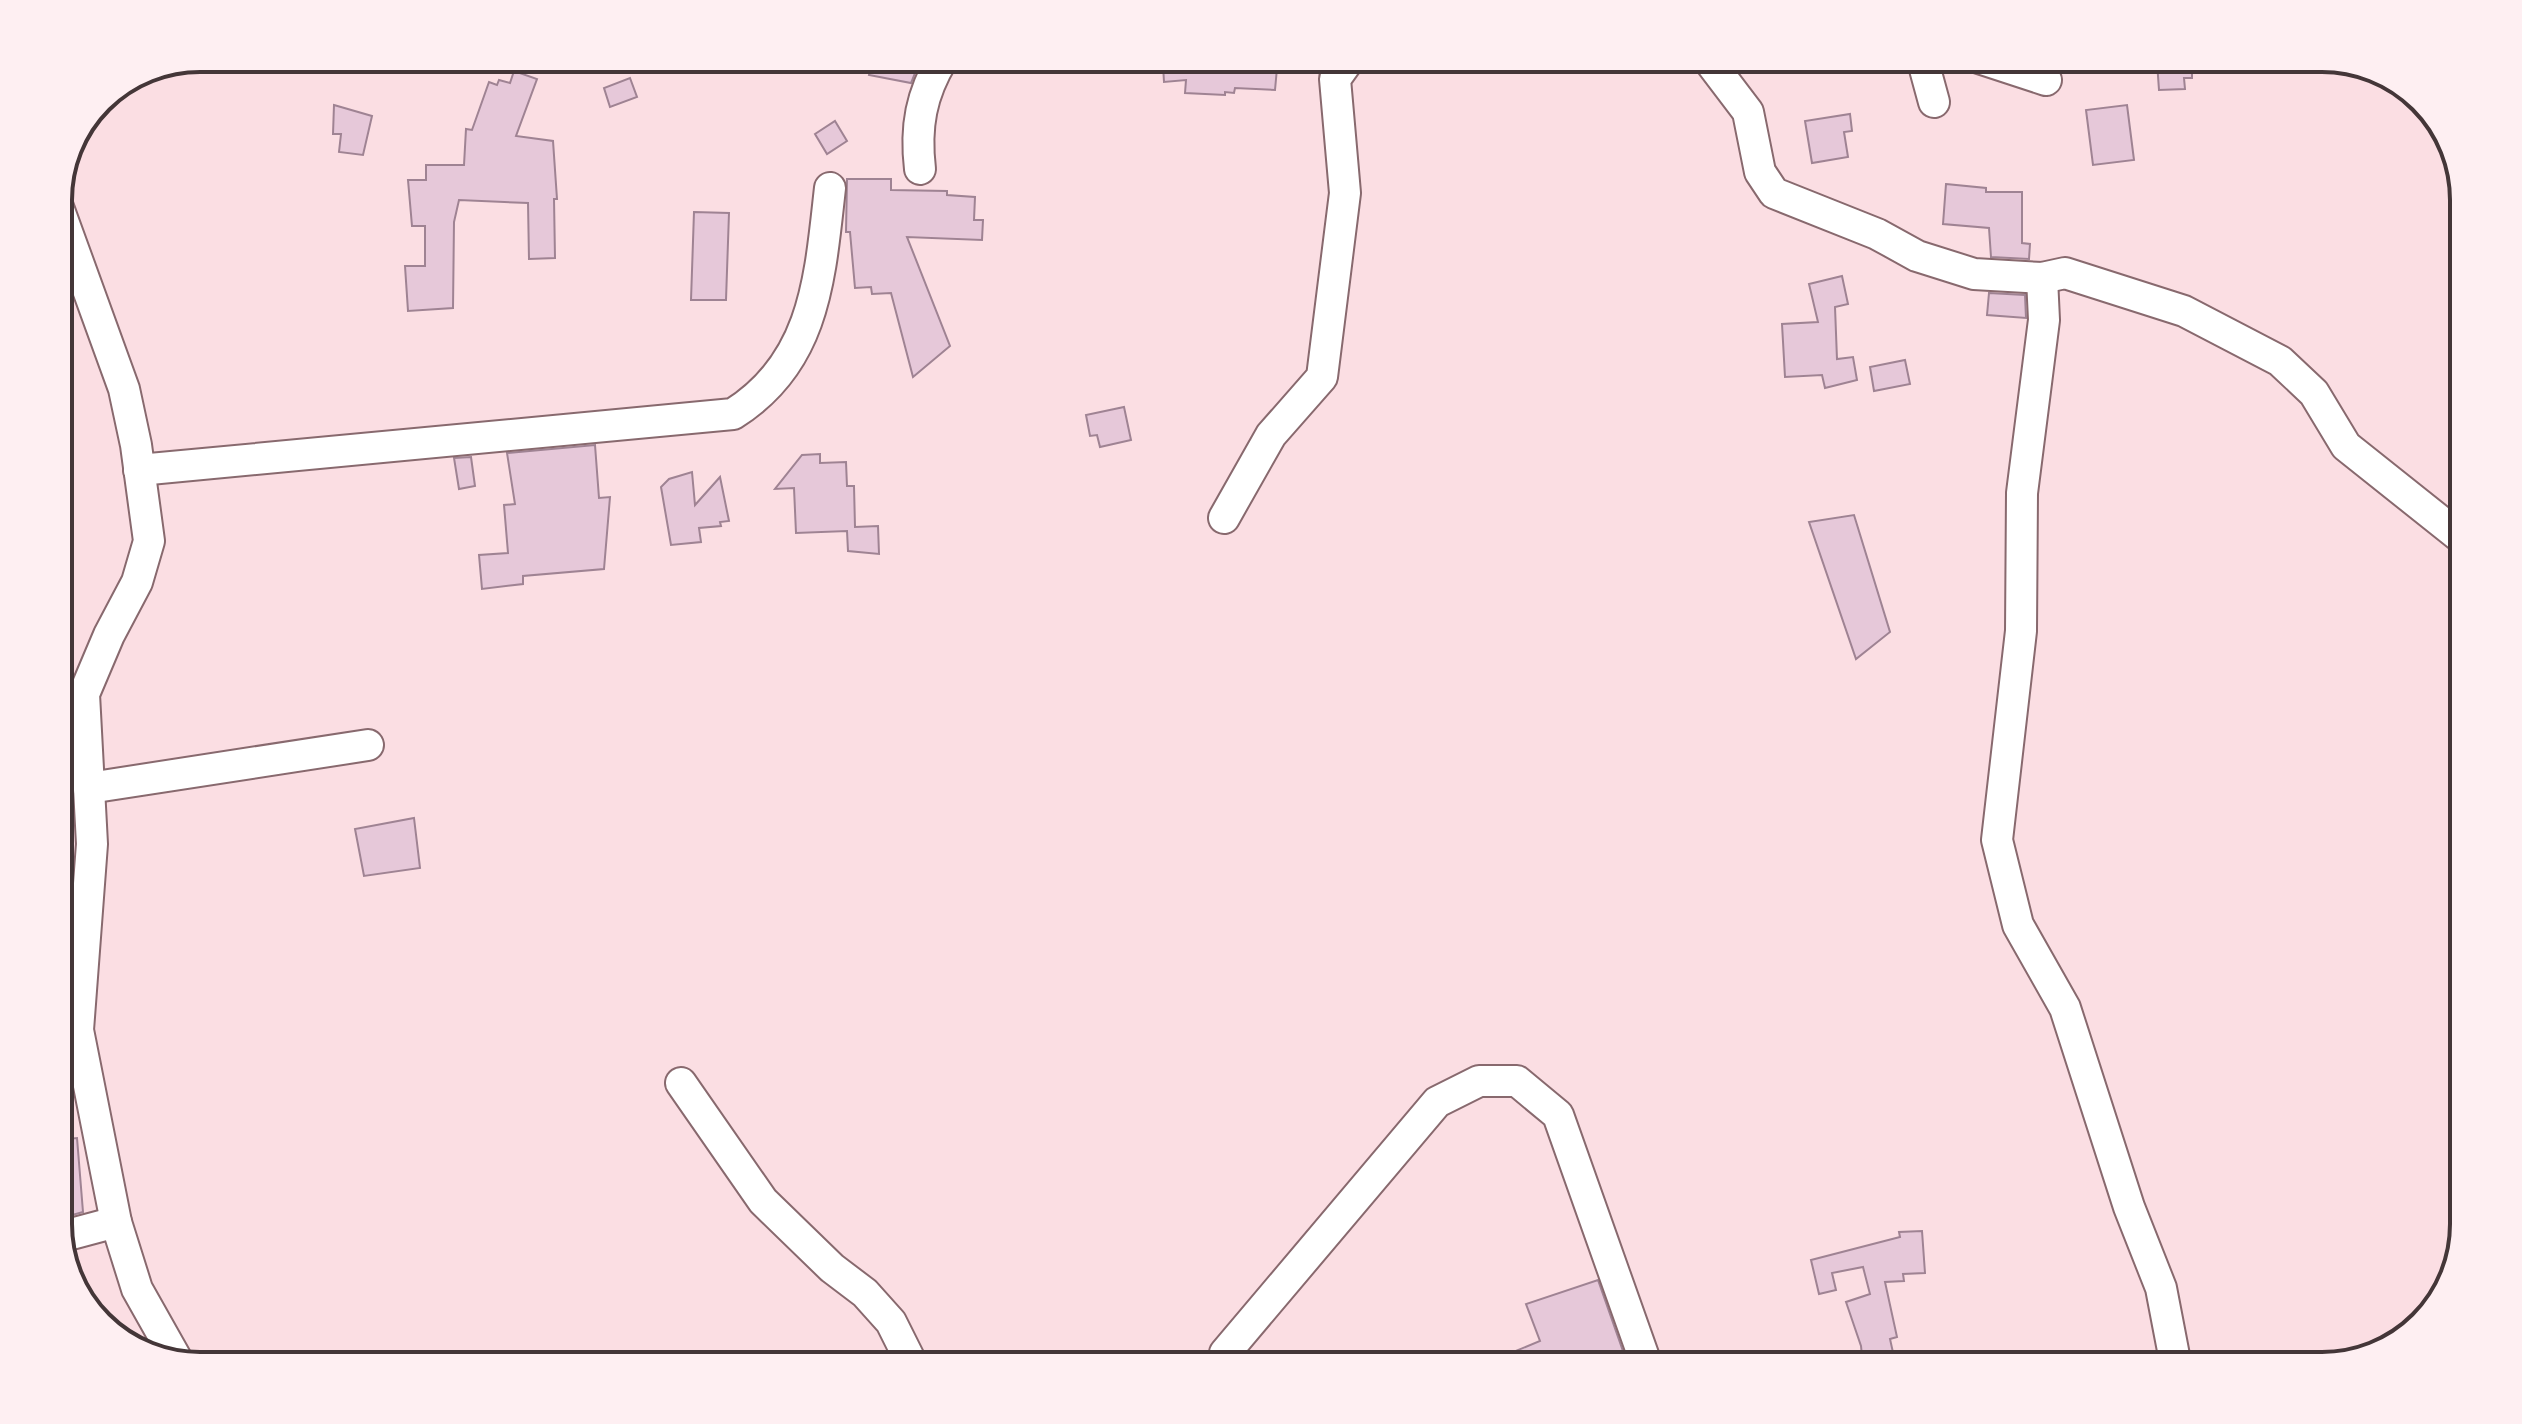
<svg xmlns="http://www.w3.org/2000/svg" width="2522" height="1424" viewBox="0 0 2522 1424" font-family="Inter,sans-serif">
<rect width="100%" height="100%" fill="#fbdee3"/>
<g fill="#e6c8d9" stroke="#9f8393" stroke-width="2">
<polygon points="873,58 921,58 911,83 869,75"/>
<polygon points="1188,60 1277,68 1275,90 1235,88 1234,93 1225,92 1225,95 1185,93 1186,80 1164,82 1163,65"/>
<polygon points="2192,60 2192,78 2184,78 2185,89 2159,90 2157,62"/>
<polygon points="514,71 537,79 516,136 553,141 557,199 554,199 555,258 529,259 528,203 459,200 454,222 453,308 408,311 405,266 425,266 425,226 412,226 408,180 426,180 426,165 464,165 466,129 472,130 489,82 497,85 499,80 510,83"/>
<polygon points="630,78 637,97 610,107 604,88"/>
<polygon points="334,105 372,116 363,155 339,152 341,134 333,134"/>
<polygon points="2127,105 2134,160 2093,165 2086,110"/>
<polygon points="1850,114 1852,131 1844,132 1848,157 1812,163 1805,121"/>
<polygon points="835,121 847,141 827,154 815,134"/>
<polygon points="847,179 891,179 891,190 947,191 947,195 975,197 974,220 983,220 982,240 907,237 950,346 913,377 891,293 872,294 871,287 855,288 850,232 846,232"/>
<polygon points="1946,184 1986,188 1986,192 2022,192 2022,243 2030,244 2029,259 1991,257 1989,228 1943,224"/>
<polygon points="694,212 729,213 726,300 691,300"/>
<polygon points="1842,276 1848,304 1835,307 1837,359 1853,357 1857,380 1825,388 1822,375 1785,377 1782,324 1818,322 1809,284"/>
<polygon points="1989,293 2025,295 2026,318 1987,315"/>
<polygon points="1905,360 1910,384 1874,391 1870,367"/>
<polygon points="1124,407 1131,440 1100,447 1097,435 1090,436 1086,415"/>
<polygon points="595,445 599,498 610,497 604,569 523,576 523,584 482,589 479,555 508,553 504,505 515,504 507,453"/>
<polygon points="820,454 820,463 846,462 847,486 854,486 855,527 878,526 879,554 848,551 847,531 796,533 794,488 775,489 802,455"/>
<polygon points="471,457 475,486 459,489 454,458"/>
<polygon points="692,472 695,505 720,477 729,521 720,522 721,526 699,528 701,542 671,545 661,487 669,479"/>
<polygon points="1854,515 1890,632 1856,659 1809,522"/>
<polygon points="414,818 420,868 364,876 355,829"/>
<polygon points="77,1138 83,1212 58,1219 58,1140"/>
<polygon points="1922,1231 1925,1273 1903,1274 1904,1281 1885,1282 1897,1337 1890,1339 1896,1366 1863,1366 1861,1346 1846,1302 1870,1294 1863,1267 1832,1273 1836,1290 1819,1294 1811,1260 1900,1237 1899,1232"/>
<polygon points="1598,1280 1624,1354 1596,1366 1479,1366 1540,1341 1526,1304"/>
</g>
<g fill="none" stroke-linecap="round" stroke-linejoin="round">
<g stroke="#88696e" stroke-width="34">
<g id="minor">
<polyline points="1707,58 1748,112 1760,172 1774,193 1877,234 1917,256 1974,274 2042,278 2065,273 2184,311 2280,361 2314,393 2346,446 2464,540"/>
<polyline points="1922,58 1934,102"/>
<polyline points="1979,58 2046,80"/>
<path d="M920,169C915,127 921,94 943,58"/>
<polyline points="58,207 124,389 136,445 149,541 137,582 109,635 84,694 92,844 78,1030 116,1222 137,1289 177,1360"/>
<polyline points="2042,278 2044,320 2022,493 2021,631 1997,840 2018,925 2065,1008 2129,1207 2161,1288 2176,1366"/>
<path d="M139,470L733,414C816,362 820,276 830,188"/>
<polyline points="1224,518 1271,435 1322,377 1345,193 1335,79 1350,58"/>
<polyline points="89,788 368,745"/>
<polyline points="681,1083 763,1201 832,1268 865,1293 891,1322 913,1366"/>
<polyline points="60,1237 116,1222"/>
<polyline points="1225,1353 1437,1102 1479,1081 1517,1081 1558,1115 1647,1366"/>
</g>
</g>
<use href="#minor" stroke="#fff" stroke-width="30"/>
</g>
<path d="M0 0H2522V1424H0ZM200 72H2322A128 128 0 0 1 2450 200V1224A128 128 0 0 1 2322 1352H200A128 128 0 0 1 72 1224V200A128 128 0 0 1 200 72Z" fill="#feeff2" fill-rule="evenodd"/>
<path fill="none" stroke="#443638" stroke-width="4" d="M200 72H2322A128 128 0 0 1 2450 200V1224A128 128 0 0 1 2322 1352H200A128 128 0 0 1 72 1224V200A128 128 0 0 1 200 72Z"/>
</svg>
